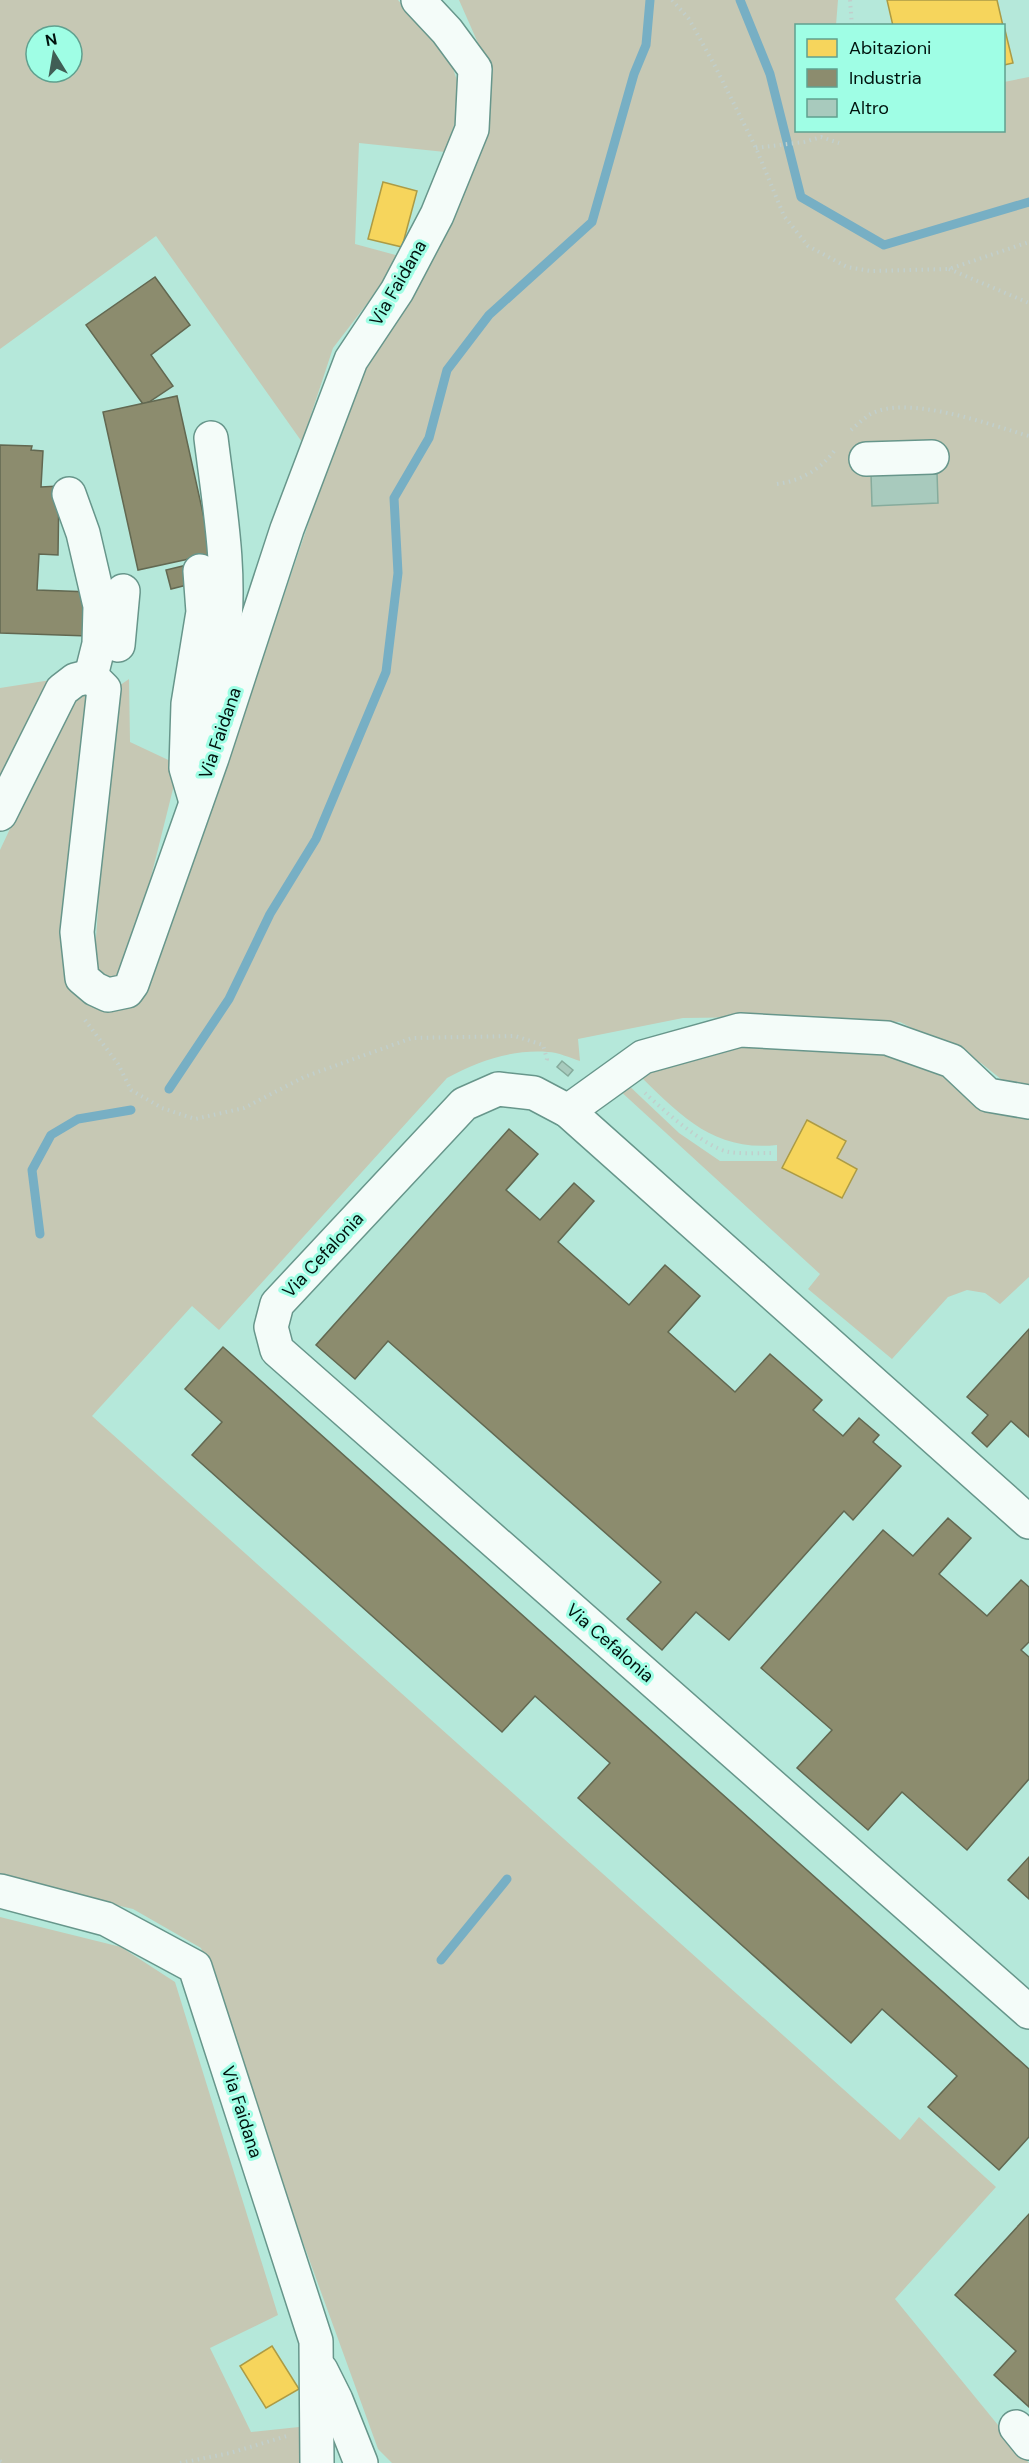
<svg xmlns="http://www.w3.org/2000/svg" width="1029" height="2463" viewBox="0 0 1029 2463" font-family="'DM Sans',sans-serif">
<rect width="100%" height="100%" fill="#b5e8da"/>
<g fill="#c6c8b4" fill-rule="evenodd">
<path d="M0,0H398L450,59L463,99L445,152L359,143L355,244L403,257L333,348L302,442L156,236L0,349ZM36,36H72V72H36Z"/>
<path d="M459,0H838L836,25L796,26V130H1004V82L1029,77V1091L1012,1088L981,1063L900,1022L773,1017L683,1018L578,1039L580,1061C570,1058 558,1052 548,1052C513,1049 477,1061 447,1078L219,1330L192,1306L92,1416L900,2140L919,2117L996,2187L895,2299L1029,2463H392L378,2449L268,2146L201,1948L133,1909L0,1878V850L72,697L90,691L65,973C70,993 83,1005 103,1009L217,793L356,383L426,264L485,143L489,68Z"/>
<polygon points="129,679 130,742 179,765 128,969 113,979 107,980 94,967 113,690"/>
<polygon points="51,680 0,779 0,688"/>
<path d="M776,1044L914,1055L977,1096L1016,1117L1029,1116V1277L1000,1304L985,1293L967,1290L948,1297L892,1359L808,1289L820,1274L618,1089L625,1082L679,1133L720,1161H777V1145C713,1152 679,1114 637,1073L727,1048Z"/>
<polygon points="0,1917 121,1947 175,1982 278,2315 210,2348 251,2432 299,2427 302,2463 0,2463"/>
</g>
<g fill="#f6d55c" stroke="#ac9b45" stroke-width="1.5">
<polygon points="887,0 997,0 1003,26 893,26"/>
<polygon points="1004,26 1013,63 1004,65"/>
<polygon points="383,182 417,191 402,247 368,239"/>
<polygon points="807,1120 846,1141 837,1158 857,1169 842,1198 782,1168"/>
<polygon points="272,2346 299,2389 266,2408 240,2366"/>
</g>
<g fill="#8c8c6e" stroke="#626851" stroke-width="1.5">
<polygon points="155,277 190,325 151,355 173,386 149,402 143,404 86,325"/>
<polygon points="177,396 212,554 138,570 103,412"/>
<polygon points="0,445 32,446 31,450 43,451 41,487 59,486 58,555 39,554 37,590 91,592 88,636 0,633"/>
<polygon points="187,565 191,584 171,589 166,570"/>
<polygon points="509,1129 538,1154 506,1190 540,1220 574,1183 594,1201 558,1242 629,1305 665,1265 700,1296 668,1332 735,1392 770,1354 822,1400 813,1410 843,1436 859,1418 879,1435 873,1442 901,1466 853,1520 844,1511 729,1640 696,1612 662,1650 627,1619 661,1582 388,1341 355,1379 316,1345"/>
<polygon points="1029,1329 1029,1437 1011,1421 987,1447 972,1433 988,1415 967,1397"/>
<polygon points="223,1347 1029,2069 1029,2137 999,2170 928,2107 957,2076 882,2009 851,2043 578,1798 610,1763 535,1696 502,1732 192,1455 222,1422 185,1389"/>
<polygon points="948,1518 971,1538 939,1574 987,1616 1021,1580 1029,1587 1029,1642 1021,1650 1029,1657 1029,1779 967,1850 902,1792 868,1830 797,1768 832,1730 761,1668 883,1530 913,1556"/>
<polygon points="1029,1857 1029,1899 1008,1880"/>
<polygon points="1029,2214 1029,2407 994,2375 1016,2351 955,2295"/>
</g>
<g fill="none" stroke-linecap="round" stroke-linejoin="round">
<g stroke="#77afc4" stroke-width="9">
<polyline points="740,0 770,74 801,197 884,245 1029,202"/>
<polyline points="169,1089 229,999 270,914 316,839 386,672 398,573 394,498 429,438 447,370 489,315 592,222 634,74 646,45 650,0"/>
<polyline points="40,1234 32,1170 51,1135 78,1119 131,1110"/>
<polyline points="441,1960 507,1879"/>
</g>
</g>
<g fill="#a8cabd" stroke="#86ab9c" stroke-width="1.5">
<polygon points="937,472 938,503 872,506 871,474"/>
<polygon points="562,1061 573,1070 568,1076 557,1067"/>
</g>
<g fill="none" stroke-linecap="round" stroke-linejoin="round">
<g stroke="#67968b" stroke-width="36">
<g id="minor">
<polyline points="866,459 932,457"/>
<polyline points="69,494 83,533 100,606 99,644 91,676"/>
<polyline points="118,645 123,591"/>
<path d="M208,736C203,701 219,674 223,640C232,573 219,504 211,438"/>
<polyline points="196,802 186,768 188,704 203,612 200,571"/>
<polyline points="0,814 62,690 75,680 91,676 104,689 77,932 82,978 95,989 108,995 127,991 132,984 212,758 287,529 351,360 397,291 437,215 472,129 475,69 447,31 418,0"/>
<polyline points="568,1111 643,1057 740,1030 887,1038 952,1061 988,1095 1029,1102"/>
<polyline points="1029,1522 568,1111 534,1093 498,1089 464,1104 277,1304 271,1327 277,1350 1029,2012"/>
<polyline points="0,1891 106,1919 195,1967 316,2341 317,2463"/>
<polyline points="321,2370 336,2400 361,2463"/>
<polyline points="1016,2427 1029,2443"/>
</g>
</g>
<g stroke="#c1cfcc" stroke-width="4" stroke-dasharray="1.5 4.5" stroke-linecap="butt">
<polyline points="672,0 689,19 715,66 756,148 784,216 808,246 847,267 871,271 949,269 1029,242"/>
<polyline points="850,0 852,26"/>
<polyline points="756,148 804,142 821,137 839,143"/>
<polyline points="949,269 1029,303"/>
<path d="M851,430C857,425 863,419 869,415C906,393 990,425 1029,436"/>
<path d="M777,484C801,481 821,469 835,450"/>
<polyline points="85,1020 118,1064 131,1090 162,1108 195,1119 244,1108 304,1077 412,1038 515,1036 543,1045 547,1059 545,1064"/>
<path d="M645,1093C663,1110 706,1148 729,1152C743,1154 758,1153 771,1153"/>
<polyline points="0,2461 3,2463"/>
<polyline points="180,2463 230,2453 287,2436"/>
</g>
<use href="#minor" stroke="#f4fcf9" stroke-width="33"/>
</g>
<g text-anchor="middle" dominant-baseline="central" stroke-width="6" stroke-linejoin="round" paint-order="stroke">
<g font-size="18" fill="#01130e" stroke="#9ffee5">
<text transform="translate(398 283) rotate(-60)">Via Faidana</text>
<text transform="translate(220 733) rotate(-71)">Via Faidana</text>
<text transform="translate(323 1255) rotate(-47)">Via Cefalonia</text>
<text transform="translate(610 1643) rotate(41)">Via Cefalonia</text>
<text transform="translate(242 2112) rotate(72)">Via Faidana</text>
</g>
</g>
<rect x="795" y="24" width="210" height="108" fill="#9ffee5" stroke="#60a08f" stroke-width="1.5"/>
<rect x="807" y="39" width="30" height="18" fill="#f6d55c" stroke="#60a08f" stroke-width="1.5"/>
<text x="849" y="54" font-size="18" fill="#01130e">Abitazioni</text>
<rect x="807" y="69" width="30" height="18" fill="#8c8c6e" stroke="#60a08f" stroke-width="1.5"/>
<text x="849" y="84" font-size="18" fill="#01130e">Industria</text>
<rect x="807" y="99" width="30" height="18" fill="#a8cabd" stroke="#60a08f" stroke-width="1.5"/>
<text x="849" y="114" font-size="18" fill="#01130e">Altro</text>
<g transform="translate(54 54) rotate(349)"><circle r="28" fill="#9ffee5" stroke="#60a08f" stroke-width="1.5"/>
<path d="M0-4.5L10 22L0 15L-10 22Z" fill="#405e55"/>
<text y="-9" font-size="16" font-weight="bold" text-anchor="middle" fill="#01130e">N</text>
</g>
</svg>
